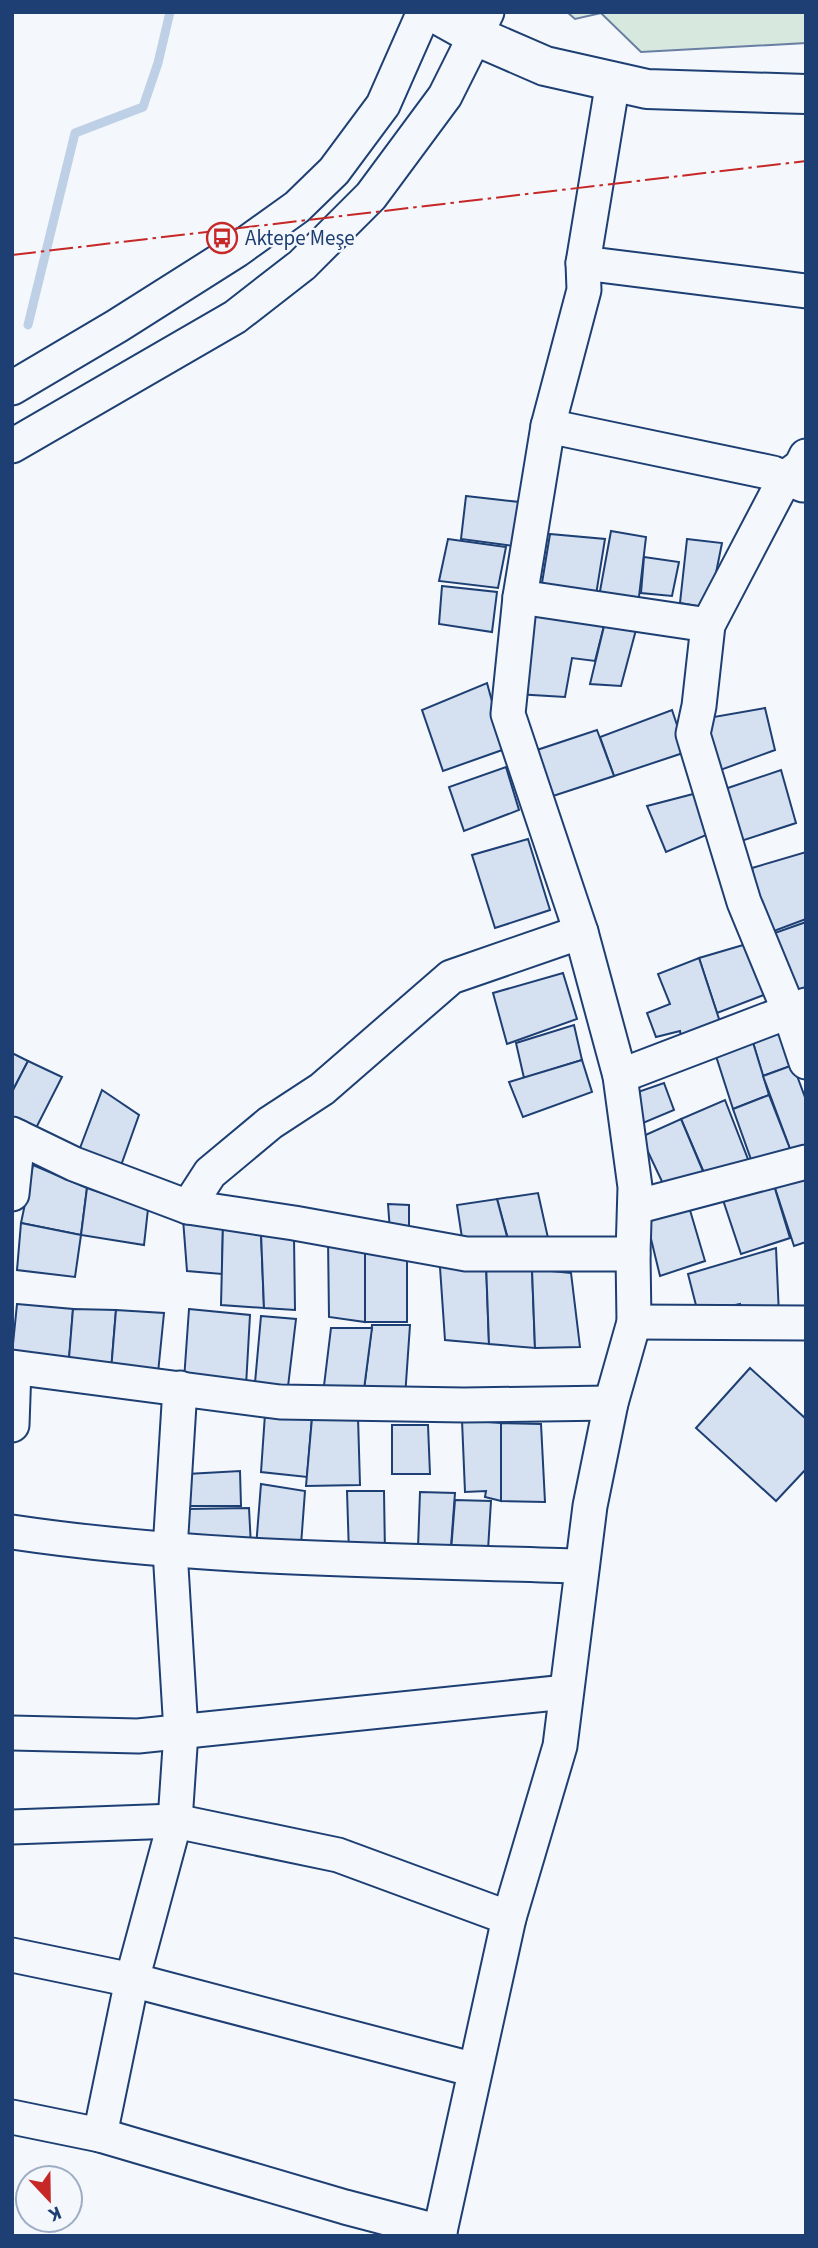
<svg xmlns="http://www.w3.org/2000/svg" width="818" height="2248" viewBox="0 0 818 2248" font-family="'Source Sans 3',sans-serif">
<rect width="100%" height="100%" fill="#f4f7fb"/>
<polygon fill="#d7e8df" stroke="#687fa3" stroke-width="2" points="567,12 806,12 806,43 641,52 601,13 575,19"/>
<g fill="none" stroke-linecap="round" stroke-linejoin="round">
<polyline stroke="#bed0e5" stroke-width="9" points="28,325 75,133 143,107 158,63 170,12"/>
</g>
<g fill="#d5e0f0" stroke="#1d3f73" stroke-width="2">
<polygon points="466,496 519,502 513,546 461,539"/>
<polygon points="611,531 646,537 638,605 598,602"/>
<polygon points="550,534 605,539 595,601 540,595"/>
<polygon points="448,539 506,547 498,588 439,581"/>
<polygon points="687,539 722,543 709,608 680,603"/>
<polygon points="644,557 679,562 672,596 641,593"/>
<polygon points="442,586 497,592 492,632 439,624"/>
<polygon points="526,604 606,618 595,661 572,658 565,697 516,694"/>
<polygon points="606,618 637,626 621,686 590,684"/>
<polygon points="487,683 505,749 443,771 422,710"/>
<polygon points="765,708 775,750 715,772 708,718"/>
<polygon points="672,710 686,752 614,776 600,737"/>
<polygon points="597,730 614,776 553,796 537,750"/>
<polygon points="506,767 519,810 464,831 449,787"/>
<polygon points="781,770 796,823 738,842 722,790"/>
<polygon points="697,793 711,833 666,852 647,806"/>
<polygon points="528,839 550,910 495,928 472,855"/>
<polygon points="806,852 806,919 766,934 752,868"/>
<polygon points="806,922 806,988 793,993 769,935"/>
<polygon points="750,943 769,993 717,1013 699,958"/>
<polygon points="699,958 721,1025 682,1041 680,1031 656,1037 647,1013 670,1004 658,974"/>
<polygon points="563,973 577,1019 507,1044 493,993"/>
<polygon points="574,1025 582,1060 524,1078 516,1043"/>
<polygon points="784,1025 796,1064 763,1076 751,1036"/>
<polygon points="751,1036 769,1095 733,1109 715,1053"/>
<polygon points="12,1053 28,1061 12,1092"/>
<polygon points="582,1060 592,1092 523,1117 509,1082"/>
<polygon points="28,1061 62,1077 34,1132 12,1123 12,1092"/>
<polygon points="793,1065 806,1100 806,1150 792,1154 763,1076"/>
<polygon points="664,1083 674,1110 643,1123 632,1094"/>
<polygon points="102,1090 139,1115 119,1171 80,1148"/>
<polygon points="769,1095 792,1154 753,1165 733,1109"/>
<polygon points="725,1100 751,1167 708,1182 681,1119"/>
<polygon points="681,1119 705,1176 666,1190 641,1137"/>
<polygon points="33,1165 87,1188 81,1235 21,1223"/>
<polygon points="806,1170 806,1242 794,1246 772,1179"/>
<polygon points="772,1179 790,1238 741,1254 720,1191"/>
<polygon points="87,1188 148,1209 144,1245 81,1235"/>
<polygon points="538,1193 550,1247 511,1250 497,1199"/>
<polygon points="497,1199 509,1244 464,1251 457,1205"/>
<polygon points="687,1200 705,1261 660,1276 644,1210"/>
<polygon points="388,1204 409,1205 409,1229 390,1231"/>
<polygon points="183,1219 223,1224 222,1274 187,1271"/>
<polygon points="21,1223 81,1235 75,1277 17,1270"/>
<polygon points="223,1224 261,1233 264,1308 221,1305"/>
<polygon points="261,1233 294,1237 295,1310 264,1308"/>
<polygon points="328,1238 365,1247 365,1322 329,1317"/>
<polygon points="365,1247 407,1254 407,1322 365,1322"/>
<polygon points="776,1248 779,1315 742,1318 740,1304 698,1313 688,1274"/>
<polygon points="439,1253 486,1263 489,1344 445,1340"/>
<polygon points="486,1263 532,1269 535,1348 489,1344"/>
<polygon points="532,1269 571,1273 580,1347 535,1348"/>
<polygon points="17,1304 73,1309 69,1361 12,1354"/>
<polygon points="73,1309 116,1310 111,1371 68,1370"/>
<polygon points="189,1309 250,1315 246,1386 184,1380"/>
<polygon points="116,1310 164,1313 158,1373 111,1371"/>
<polygon points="261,1316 296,1319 287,1395 254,1394"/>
<polygon points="372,1325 410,1325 405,1397 363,1397"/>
<polygon points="331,1328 372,1328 363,1397 323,1394"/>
<polygon points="750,1368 806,1419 806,1469 776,1501 696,1428"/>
<polygon points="265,1414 312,1418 307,1477 261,1472"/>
<polygon points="358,1417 360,1485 306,1486 312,1418"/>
<polygon points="462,1420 501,1423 501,1501 485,1497 486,1491 465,1492"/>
<polygon points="501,1423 541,1424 545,1502 501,1501"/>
<polygon points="392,1425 428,1425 430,1474 392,1474"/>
<polygon points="240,1471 241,1506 186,1506 187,1474"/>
<polygon points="261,1484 305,1491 301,1545 256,1547"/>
<polygon points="347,1491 384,1491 385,1554 349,1554"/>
<polygon points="420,1492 455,1493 451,1547 418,1548"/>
<polygon points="455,1500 491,1501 488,1550 451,1551"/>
<polygon points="249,1508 251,1546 188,1547 187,1509"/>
</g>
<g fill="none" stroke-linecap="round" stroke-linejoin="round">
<g stroke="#1d3f73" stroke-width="37">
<g id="minor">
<polyline points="583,263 806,291"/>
<polyline points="12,388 117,326 237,250 297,207 334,171 383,105 424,12"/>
<polyline points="548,426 773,473 803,485"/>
<polyline points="12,446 235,317 302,265 371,196 445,96 487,12"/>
<polyline points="806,456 801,466 785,478 708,625 699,706 693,734 744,902 789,1011 806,1062"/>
<polyline points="520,597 708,625"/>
<polyline points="620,1076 806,1005"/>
<polyline points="12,1134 74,1164 188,1207 294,1223 466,1254 633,1254"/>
<polyline points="12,1194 18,1137"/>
<polyline points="188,1207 210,1173 270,1123 322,1089 451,977 581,932"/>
<polyline points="635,1207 806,1162"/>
<polyline points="634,1322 806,1323"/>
<polyline points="12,1367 280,1402 464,1405 611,1403"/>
<polyline points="12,1425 14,1368"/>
<path d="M12,1532C200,1560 392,1560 582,1566"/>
<polyline points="12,1733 138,1736 566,1692"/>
<polyline points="12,1827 175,1821 338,1855 509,1918"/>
<polyline points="12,1955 132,1980 475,2070"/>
<polyline points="12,2117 100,2135 345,2207 440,2232"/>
<polyline points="100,2135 132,1980 175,1821 181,1732 170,1550 180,1388"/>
<polyline points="439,2236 509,1918 560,1746 590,1506 611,1403 634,1322 633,1254 635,1187 620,1076 581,932 508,714 520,597 548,426 584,290 583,263 613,81"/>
</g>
</g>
<g stroke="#1d3f73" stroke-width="42">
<polyline id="highway" points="433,12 476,36 545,66 647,89 806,94"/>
</g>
<use href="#minor" stroke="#f4f7fb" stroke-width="33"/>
<use href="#highway" stroke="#f4f7fb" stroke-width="38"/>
<polyline stroke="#c62828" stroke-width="2" stroke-dasharray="24 5 3.5 5" stroke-linecap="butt" points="12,255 806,161"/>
</g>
<defs>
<g id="bus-ring" transform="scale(1.575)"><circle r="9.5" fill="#f4f7fb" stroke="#c62828" stroke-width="1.5"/><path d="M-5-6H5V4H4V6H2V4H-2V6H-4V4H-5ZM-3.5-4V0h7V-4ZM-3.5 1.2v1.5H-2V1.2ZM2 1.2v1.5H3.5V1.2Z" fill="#c62828"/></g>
</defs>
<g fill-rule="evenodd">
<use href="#bus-ring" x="222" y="238"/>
</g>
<g text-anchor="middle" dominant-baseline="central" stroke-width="5" stroke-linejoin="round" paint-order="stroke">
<g font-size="21" fill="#1d3f73" stroke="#f4f7fb" text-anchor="start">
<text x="245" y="238">Aktepe Meşe</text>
</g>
</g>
<rect width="818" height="2248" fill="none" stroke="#1d3f73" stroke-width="28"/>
<g transform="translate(49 2199) rotate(158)"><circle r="33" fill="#f4f7fb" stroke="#9eadc5" stroke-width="2"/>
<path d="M0-5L12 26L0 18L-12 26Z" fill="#c62828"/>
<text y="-10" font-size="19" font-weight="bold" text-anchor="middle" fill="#1d3f73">K</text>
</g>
</svg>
